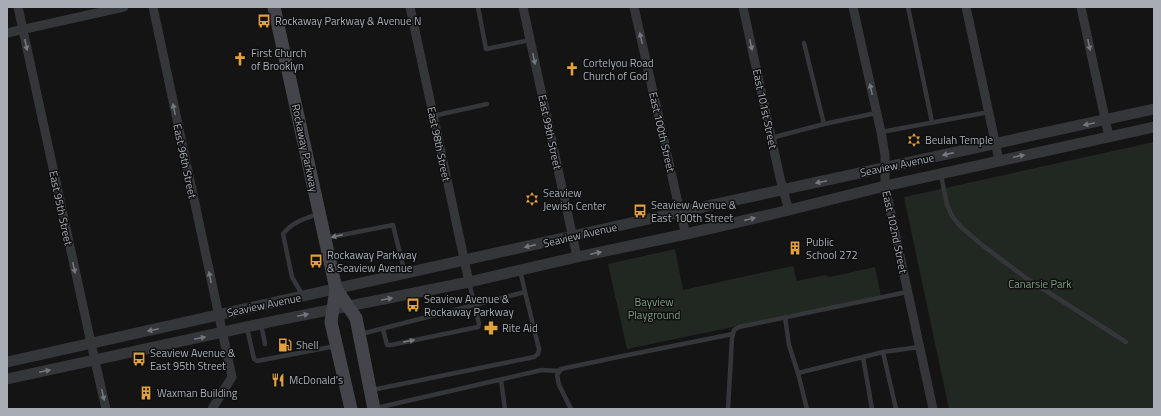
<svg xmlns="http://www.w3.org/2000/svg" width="1161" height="416" viewBox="0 0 1161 416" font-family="'Titillium Web',sans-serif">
<rect width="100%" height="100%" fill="#141415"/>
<g fill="#202821">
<polygon points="1154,142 1154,409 949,409 904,197"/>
<polygon points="675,249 683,290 793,266 797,281 825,275 830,277 875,267 881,296 627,349 608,264"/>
</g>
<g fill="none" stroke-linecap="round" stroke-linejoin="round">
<g stroke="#35363a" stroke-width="4.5">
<polyline points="478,7 486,49 530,40"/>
<polyline points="908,7 932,122"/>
<polyline points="804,43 824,124"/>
<polyline points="433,116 487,104"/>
<polyline points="881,132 989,112"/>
<polyline points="771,138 824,124 876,113"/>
<polyline points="941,175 947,205 952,216 961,227 982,245 1026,278 1126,342"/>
<polyline points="326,238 393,225 405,274"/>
<path d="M303,296L292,277L283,234C292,222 304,219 318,214"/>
<polyline points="785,317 789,345 798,373 807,409"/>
<polyline points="261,324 265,344"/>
<polyline points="247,328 254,359 257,361 336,346"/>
<polyline points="383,329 387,345 391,345 478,327 479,324 469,282"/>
<polyline points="361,334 525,292 520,270"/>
<polyline points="883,352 896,409"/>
<polyline points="798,373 863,357"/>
<polyline points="501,380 505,409"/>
<polyline points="372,390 534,357 538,354 539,349 525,292"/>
<polyline points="376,408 542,370 560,371"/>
<polyline points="571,409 559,385 557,375 561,369 618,357 733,334"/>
<polyline points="728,409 732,338 734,330 739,327 907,292"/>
<polyline points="872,409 863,357 883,352 919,347"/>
</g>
<g stroke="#35363a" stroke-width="9">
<polyline points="18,7 91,343 106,409"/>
<polyline points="153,7 232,377 212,409"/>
<polyline points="410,7 469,282"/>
<polyline points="523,7 577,257"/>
<polyline points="634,7 680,212 686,234"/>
<polyline points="743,7 780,178 789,211"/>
<polyline points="853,7 881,132 885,155 885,186 933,409"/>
<polyline points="966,7 999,160"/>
<polyline points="1081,7 1109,137"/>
<polyline points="7,33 124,7"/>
</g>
<g stroke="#35363a" stroke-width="11">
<polyline points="7,362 680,212 1154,109"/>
<polyline points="7,379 274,321 469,282 577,257 686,234 777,213 885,186 1154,127"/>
</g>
<g stroke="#43454a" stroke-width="13">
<polyline points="274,7 336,289 331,322 351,409"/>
<polyline points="336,289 356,318 374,409"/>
</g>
</g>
<defs><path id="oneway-solid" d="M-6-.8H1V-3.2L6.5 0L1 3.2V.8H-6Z"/></defs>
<g fill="#74777e">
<use href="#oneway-solid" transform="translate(641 38) rotate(-103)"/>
<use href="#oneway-solid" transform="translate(26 45) rotate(78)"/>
<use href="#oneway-solid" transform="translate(751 45) rotate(78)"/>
<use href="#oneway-solid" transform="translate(1089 45) rotate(78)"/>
<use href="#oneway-solid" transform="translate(534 59) rotate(78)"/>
<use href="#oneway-solid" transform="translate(871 89) rotate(-102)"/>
<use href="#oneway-solid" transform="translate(174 109) rotate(-102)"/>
<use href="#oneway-solid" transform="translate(1089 124) rotate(168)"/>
<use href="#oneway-solid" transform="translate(948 154) rotate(167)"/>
<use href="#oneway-solid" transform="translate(1019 156) rotate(-12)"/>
<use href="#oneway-solid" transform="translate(821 182) rotate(168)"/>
<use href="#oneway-solid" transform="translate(750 219) rotate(-13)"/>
<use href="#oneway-solid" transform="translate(337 236) rotate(167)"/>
<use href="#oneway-solid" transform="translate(530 246) rotate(167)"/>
<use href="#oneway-solid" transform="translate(596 253) rotate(-12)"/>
<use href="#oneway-solid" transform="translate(74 268) rotate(78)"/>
<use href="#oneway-solid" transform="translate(210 277) rotate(-102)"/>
<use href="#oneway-solid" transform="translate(387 299) rotate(-12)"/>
<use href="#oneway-solid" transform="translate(303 315) rotate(-12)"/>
<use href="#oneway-solid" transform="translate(153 330) rotate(168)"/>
<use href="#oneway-solid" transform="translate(200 338) rotate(-12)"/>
<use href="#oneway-solid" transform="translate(409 341) rotate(-11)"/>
<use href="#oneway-solid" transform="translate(45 371) rotate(-12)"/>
<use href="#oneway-solid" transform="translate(103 395) rotate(77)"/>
</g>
<defs>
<g id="bus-bare" transform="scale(1.08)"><path d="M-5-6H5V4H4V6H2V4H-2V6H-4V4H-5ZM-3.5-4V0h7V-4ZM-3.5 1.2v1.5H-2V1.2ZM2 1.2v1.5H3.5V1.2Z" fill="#e3a13e" stroke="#0f0f10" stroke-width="2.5" paint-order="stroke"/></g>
<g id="church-bare" transform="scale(1.08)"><path d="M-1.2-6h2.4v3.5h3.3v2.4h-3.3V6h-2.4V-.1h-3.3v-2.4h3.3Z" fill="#e3a13e" stroke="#0f0f10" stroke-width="2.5" paint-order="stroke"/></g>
<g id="synagogue-bare" transform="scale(1.08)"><path d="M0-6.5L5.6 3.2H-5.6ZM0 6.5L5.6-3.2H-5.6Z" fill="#e3a13e" stroke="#0f0f10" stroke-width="2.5" paint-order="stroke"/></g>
<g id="building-bare" transform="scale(1.08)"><path d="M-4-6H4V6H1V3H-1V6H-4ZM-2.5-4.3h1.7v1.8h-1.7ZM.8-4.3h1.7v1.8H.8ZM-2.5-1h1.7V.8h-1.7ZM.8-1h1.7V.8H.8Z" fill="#e3a13e" stroke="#0f0f10" stroke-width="2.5" paint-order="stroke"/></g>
<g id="pharmacy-bare" transform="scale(1.08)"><path d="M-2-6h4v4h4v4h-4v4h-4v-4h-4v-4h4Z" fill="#e3a13e" stroke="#0f0f10" stroke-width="2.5" paint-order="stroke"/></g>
<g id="fuel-bare" transform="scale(1.08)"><path d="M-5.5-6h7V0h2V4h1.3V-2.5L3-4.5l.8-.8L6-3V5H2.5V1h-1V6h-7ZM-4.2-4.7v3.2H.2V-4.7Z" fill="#e3a13e" stroke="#0f0f10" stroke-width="2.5" paint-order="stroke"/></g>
<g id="restaurant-bare" transform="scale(1.08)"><path d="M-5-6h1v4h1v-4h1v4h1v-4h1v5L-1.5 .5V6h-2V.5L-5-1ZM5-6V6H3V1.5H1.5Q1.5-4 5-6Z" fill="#e3a13e" stroke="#0f0f10" stroke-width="2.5" paint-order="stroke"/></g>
</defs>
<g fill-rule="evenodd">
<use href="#bus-bare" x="264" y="21"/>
<use href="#church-bare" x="240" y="59"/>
<use href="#church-bare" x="572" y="69"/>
<use href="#synagogue-bare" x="914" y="140"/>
<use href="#synagogue-bare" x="532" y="199"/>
<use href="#bus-bare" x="640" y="211"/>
<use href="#building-bare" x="795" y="248"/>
<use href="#bus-bare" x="316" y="261"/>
<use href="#bus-bare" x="413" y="305"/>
<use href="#pharmacy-bare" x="491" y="328"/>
<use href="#fuel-bare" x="285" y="345"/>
<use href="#bus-bare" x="139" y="359"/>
<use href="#restaurant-bare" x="278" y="380"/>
<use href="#building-bare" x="146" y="393"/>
</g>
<g text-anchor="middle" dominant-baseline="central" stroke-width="3" stroke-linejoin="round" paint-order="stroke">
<g font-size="11" fill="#a7acb5" stroke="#0f0f10" text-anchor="start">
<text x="275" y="21">Rockaway Parkway &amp; Avenue N</text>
<text x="251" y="53">First Church<tspan x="251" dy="13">of Brooklyn</tspan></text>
<text x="583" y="63">Cortelyou Road<tspan x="583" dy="13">Church of God</tspan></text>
<text x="925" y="140">Beulah Temple</text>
<text x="543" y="193">Seaview<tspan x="543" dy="13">Jewish Center</tspan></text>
<text x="651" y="205">Seaview Avenue &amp;<tspan x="651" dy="13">East 100th Street</tspan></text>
<text x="806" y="242">Public<tspan x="806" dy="13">School 272</tspan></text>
<text x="327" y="255">Rockaway Parkway<tspan x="327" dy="13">&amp; Seaview Avenue</tspan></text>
<text x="424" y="299">Seaview Avenue &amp;<tspan x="424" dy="13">Rockaway Parkway</tspan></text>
<text x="502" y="328">Rite Aid</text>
<text x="296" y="345">Shell</text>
<text x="150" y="353">Seaview Avenue &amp;<tspan x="150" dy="13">East 95th Street</tspan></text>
<text x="289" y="380">McDonald's</text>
<text x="157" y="393">Waxman Building</text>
</g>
<g font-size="11" fill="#a7acb5" stroke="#0f0f10">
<text transform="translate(765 109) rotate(78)">East 101st Street</text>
<text transform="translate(550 132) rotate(78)">East 99th Street</text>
<text transform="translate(662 132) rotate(77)">East 100th Street</text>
<text transform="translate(439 144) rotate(78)">East 98th Street</text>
<text transform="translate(305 148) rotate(78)">Rockaway Parkway</text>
<text transform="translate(185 161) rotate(78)">East 96th Street</text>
<text transform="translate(897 165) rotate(-12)">Seaview Avenue</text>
<text transform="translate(61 208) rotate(78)">East 95th Street</text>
<text transform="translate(895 232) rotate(78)">East 102nd Street</text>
<text transform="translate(580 235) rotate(-13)">Seaview Avenue</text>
<text transform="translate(264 305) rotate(-12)">Seaview Avenue</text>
</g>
<g font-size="11" fill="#7f9e7f" stroke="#0f0f10">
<text x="1040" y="284">Canarsie Park</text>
<text x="654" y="302">Bayview<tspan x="654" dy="13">Playground</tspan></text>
</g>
</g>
<rect width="1161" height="416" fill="none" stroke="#a7acb5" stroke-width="16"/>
</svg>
